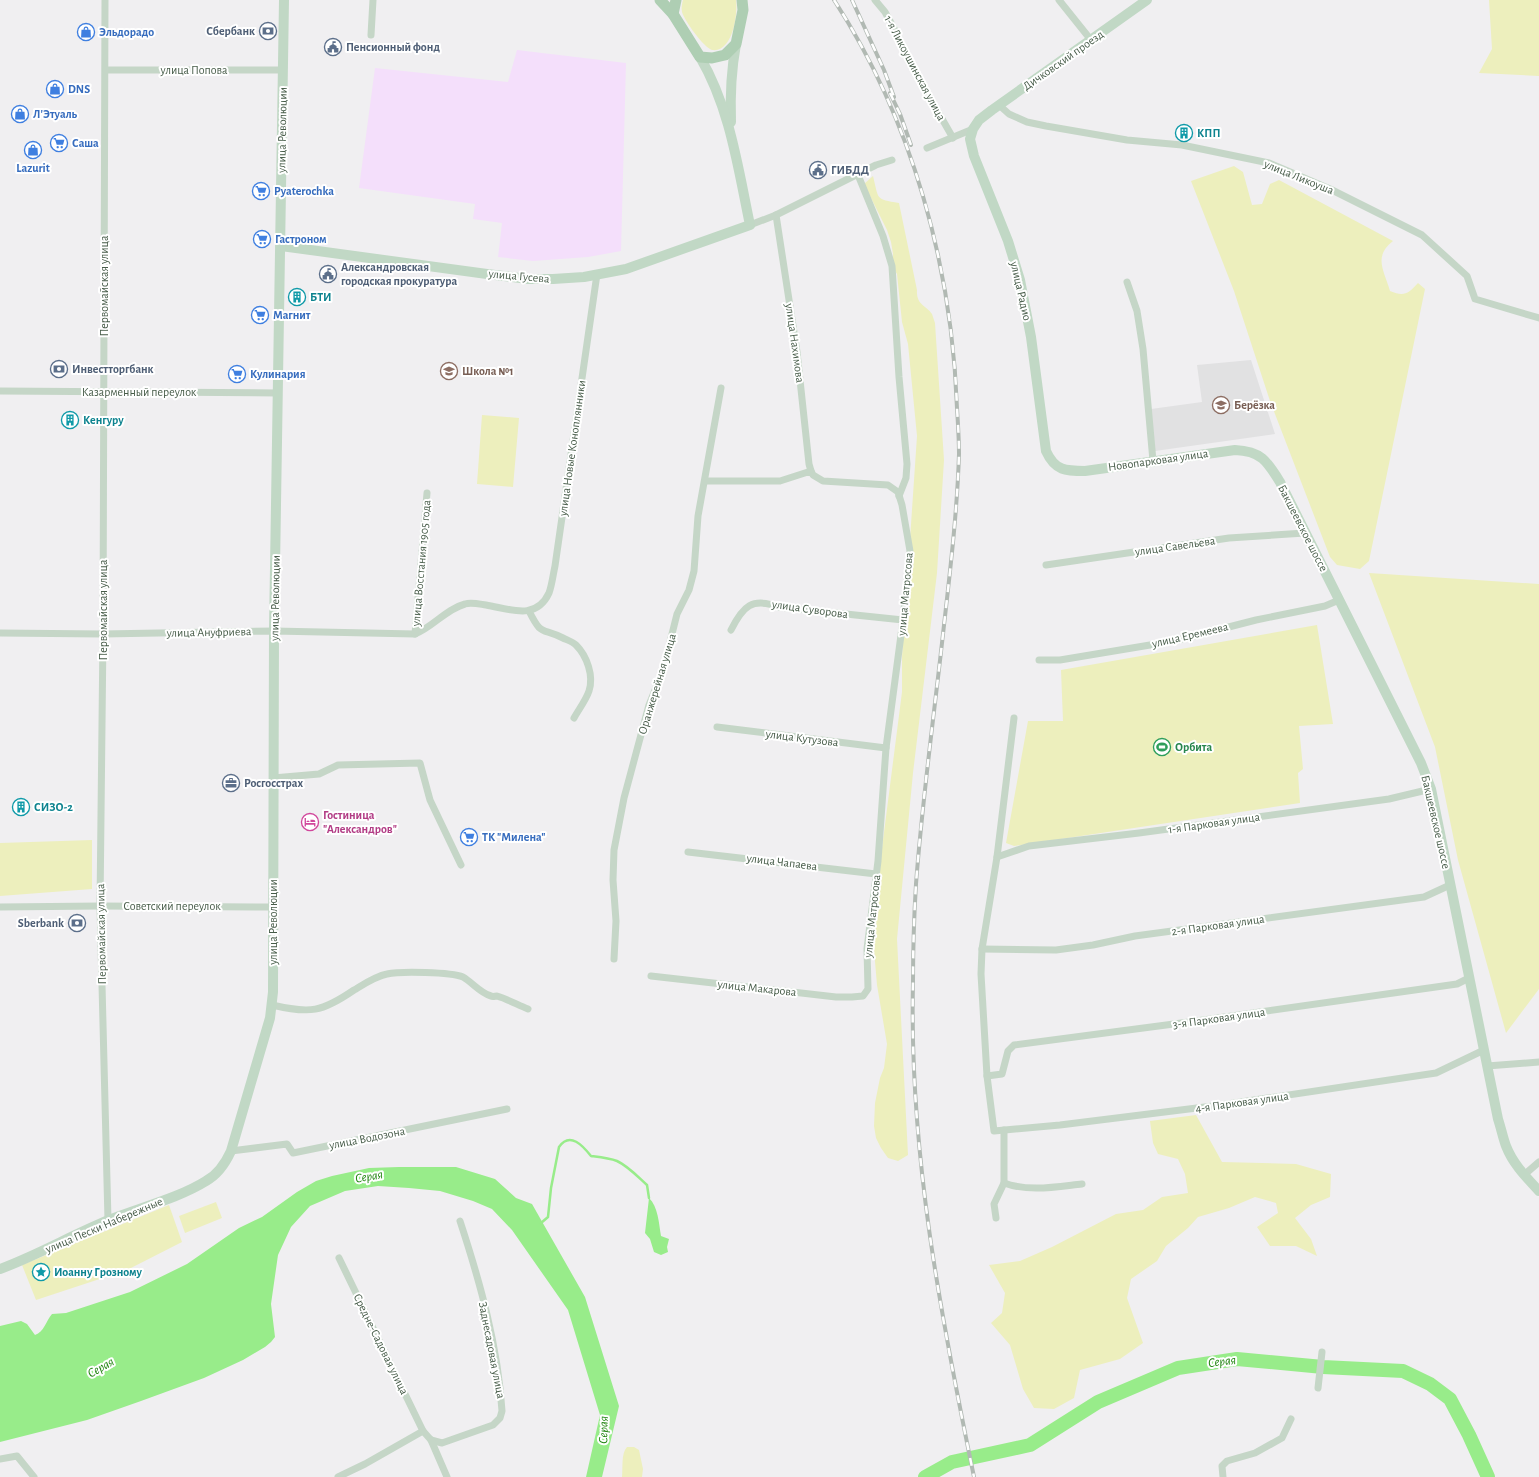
<svg xmlns="http://www.w3.org/2000/svg" width="1539" height="1477" viewBox="0 0 1539 1477" font-family="'Alegreya Sans',sans-serif">
<rect width="100%" height="100%" fill="#f0eff1"/>
<polygon fill="#e1e1e2" points="1251,360 1275,434 1155,451 1151,409 1202,402 1197,365"/>
<polygon fill="#f4dffb" points="517,50 626,63 621,251 588,257 533,261 498,257 502,223 473,219 475,204 359,188 375,68 508,82"/>
<g fill="#edefbd">
<path d="M683,0H736C738,13 733,53 712,50C704,48 684,20 682,12C681,8 682,4 683,0Z"/>
<polygon points="1489,0 1539,0 1539,76 1479,73 1492,49"/>
<path d="M1234,166L1243,172L1252,205L1262,204L1270,184L1279,180L1393,241C1373,257 1384,270 1390,291C1404,297 1408,294 1418,283L1425,289L1369,561L1360,569L1337,565L1330,557L1270,401L1234,291L1191,181Z"/>
<path d="M873,176C879,200 875,199 899,203L917,290C916,305 926,305 932,314C933,317 934,320 935,323L944,460L937,573L913,773L897,939L908,1155L898,1161L888,1158L881,1148L876,1138L874,1126L875,1103L880,1078L884,1068L887,1044L877,985L872,926L902,692V657L917,436L908,344L902,322L897,274L892,266L893,254L891,242L887,230L864,184Z"/>
<polygon points="482,415 519,418 513,487 477,484"/>
<polygon points="1369,573 1539,584 1539,989 1506,1033 1458,860 1435,747"/>
<polygon points="1317,625 1333,724 1299,726 1303,769 1298,773 1300,803 1014,846 1006,843 1028,721 1063,721 1061,670"/>
<polygon points="92,840 92,889 0,896 0,843"/>
<polygon points="1196,1115 1222,1162 1296,1164 1331,1174 1330,1197 1311,1205 1295,1218 1311,1239 1317,1256 1296,1246 1270,1246 1257,1227 1278,1213 1276,1203 1255,1197 1229,1208 1198,1217 1188,1228 1166,1246 1157,1261 1131,1279 1127,1298 1143,1343 1120,1359 1080,1370 1074,1398 1054,1409 1034,1408 1023,1389 1010,1345 991,1323 1002,1313 1005,1293 989,1265 1020,1261 1052,1247 1116,1214 1143,1210 1162,1197 1188,1193 1185,1174 1178,1159 1158,1154 1153,1143 1150,1121"/>
<polygon points="216,1202 222,1218 185,1233 179,1216"/>
<polygon points="169,1205 182,1242 127,1270 36,1300 22,1265"/>
<path d="M627,1447H634L639,1450L643,1469L642,1477H622C623,1468 621,1453 627,1447Z"/>
</g>
<g fill="#98ec8a">
<path d="M399,1167H456L495,1179L516,1198L532,1204L585,1297L619,1406L602,1477H586L600,1415L568,1310L512,1230L492,1209L473,1201L440,1191L409,1188L378,1186L345,1191L310,1206L291,1227L278,1255L271,1304L275,1337L271,1342L265,1347L243,1360L204,1378L141,1401L87,1420L0,1442V1326L21,1321L27,1324L35,1335C44,1332 46,1321 52,1314L66,1313L130,1292L187,1264L239,1228L262,1217L297,1192L316,1181L332,1176L369,1168Z"/>
<path d="M649,1198C658,1206 659,1224 661,1236L669,1239L667,1247L668,1252L661,1255L654,1252L650,1239L645,1233Z"/>
</g>
<g fill="none" stroke-linecap="round" stroke-linejoin="round">
<path stroke="#98ec8a" stroke-width="2.5" d="M541,1223L548,1217L551,1188L559,1147C570,1131 583,1146 591,1156C599,1157 609,1158 617,1161C628,1166 638,1177 647,1185L649,1198"/>
<polyline stroke="#98ec8a" stroke-width="14" points="925,1477 952,1462 1030,1445 1098,1402 1178,1368 1237,1359 1323,1367 1403,1371 1430,1384 1450,1399 1469,1435 1488,1477"/>
<g stroke="#c5d6c7" stroke-width="7">
<polyline points="105,0 103,634 100,906 108,1220"/>
<polyline points="875,0 885,12 897,34 910,63 953,138"/>
<polyline points="1059,0 1091,40"/>
<polyline points="371,35 373,0"/>
<polyline points="106,70 283,70"/>
<polyline points="999,105 1009,114 1027,122 1046,126 1127,140 1182,145 1269,163 1330,189 1422,235 1467,276 1475,299 1539,318"/>
<polyline points="927,148 973,129"/>
<polyline points="858,175 883,236 892,266 899,377 907,464 906,478 899,496"/>
<polyline points="776,215 797,352 809,464 811,471"/>
<polyline points="750,225 776,215 876,165 892,160"/>
<polyline points="1127,282 1137,311 1143,349 1153,461"/>
<polyline points="0,391 278,393"/>
<polyline points="1046,565 1229,538 1305,533"/>
<path d="M529,611C542,637 541,627 563,638C567,640 573,642 576,645C587,656 594,676 589,691C586,700 579,709 574,718"/>
<path d="M731,630C743,606 752,597 779,607L903,620"/>
<path d="M0,633L103,634L274,631L415,634C433,627 446,609 465,604C471,602 479,604 486,605C510,609 536,621 549,593C552,585 553,575 555,566L597,274"/>
<polyline points="415,634 427,493"/>
<polyline points="1039,660 1060,660 1174,641 1256,620 1325,606 1339,600"/>
<polyline points="1014,718 997,857 982,949 981,974 987,1076 994,1131 1060,1125 1221,1105 1436,1073 1484,1050"/>
<polyline points="717,727 886,748"/>
<polyline points="273,778 319,774 338,765 420,763 430,800 461,865"/>
<polyline points="688,852 876,874"/>
<polyline points="997,857 1029,846 1139,833 1389,799 1431,789"/>
<polyline points="0,907 100,906 273,907"/>
<polyline points="982,949 1056,950 1093,945 1135,936 1424,897 1450,885"/>
<polyline points="614,959 616,921 613,880 614,850 624,798 649,705 663,670 677,614 689,590 694,571 698,516 721,388"/>
<polyline points="651,976 836,997 852,997 863,996 868,989 867,949 878,861 886,748 903,620 910,551 902,505 898,492 888,485 823,481 813,475 811,471 780,481 705,481"/>
<path d="M272,1005C310,1014 322,1012 354,990C364,984 376,976 387,974C400,971 451,972 463,977C472,982 480,993 491,996C493,997 495,996 497,996C507,999 518,1005 528,1009"/>
<polyline points="1487,1066 1539,1062"/>
<polyline points="987,1076 1002,1074 1008,1051 1014,1045 1189,1022 1457,984 1469,978"/>
<polyline points="231,1151 287,1144 293,1153 507,1109"/>
<polyline points="1524,1175 1539,1162"/>
<path d="M1004,1183C1029,1192 1055,1187 1082,1184"/>
<polyline points="996,1218 994,1204 1004,1183 1004,1130"/>
<path d="M339,1258L423,1431L431,1440L442,1443L493,1425L500,1418L502,1411C498,1346 480,1282 460,1221"/>
<polyline points="1318,1388 1322,1352"/>
<polyline points="431,1440 447,1477"/>
<polyline points="0,1459 17,1456 34,1477"/>
<polyline points="338,1477 365,1464 423,1431"/>
<polyline points="1223,1477 1222,1466 1227,1461 1255,1453 1282,1438 1291,1419"/>
</g>
<g stroke="#c1d8c5" stroke-width="10">
<path d="M1147,0L992,110L979,120L973,129L970,139L974,156L1008,241L1020,280L1031,337L1046,451C1055,471 1066,471 1085,471L1235,450C1261,451 1267,461 1280,482L1421,763L1431,789L1498,1119C1501,1128 1503,1138 1506,1146C1513,1164 1526,1177 1539,1191"/>
<path d="M731,122C730,94 731,71 736,44"/>
<path d="M281,246L487,274L528,279H553L584,277L626,269L750,225C738,168 730,108 700,57"/>
<path d="M0,1269C38,1255 72,1235 109,1220C139,1208 179,1198 206,1181C217,1175 226,1162 231,1151L270,1018L273,992L274,631L284,0"/>
</g>
<g stroke="#aeceb3" stroke-width="11">
<polyline points="660,0 673,14 700,57 712,58 725,55 736,44 743,10 742,0"/>
<polyline points="673,14 676,0"/>
</g>
<g stroke="#b1b9b3" stroke-width="4">
<g id="rail">
<path d="M834,0C912,120 952,266 957,408C958,424 959,439 959,454C957,517 949,580 942,643C933,723 922,803 916,884C914,916 913,949 913,982C909,1151 940,1312 974,1477"/>
<polyline points="852,0 884,70 894,97"/>
<polyline points="890,93 900,114 911,145"/>
</g>
</g>
<use href="#rail" stroke="#fff" stroke-width="2.5" stroke-dasharray="8" stroke-linecap="butt"/>
</g>
<defs>
<g id="bank-ring" transform="scale(0.9)"><circle r="9.5" fill="#fff" stroke="#5c6f8a" stroke-width="1.5"/><path d="M-6-4H6V4H-6ZM0-2.3a2.3 2.3 0 1 0 0 4.6a2.3 2.3 0 1 0 0-4.6Z" fill="#5c6f8a"/></g>
<g id="shop-ring" transform="scale(0.9)"><circle r="9.5" fill="#fff" stroke="#3f7fe0" stroke-width="1.5"/><path d="M-5-2.5h2.3a2.7 3.5 0 0 1 5.4 0H5L5.5 6h-11ZM-1.5-2.5h3a1.5 2.3 0 0 0-3 0Z" fill="#3f7fe0"/></g>
<g id="civic-ring" transform="scale(0.9)"><circle r="9.5" fill="#fff" stroke="#5c6f8a" stroke-width="1.5"/><path d="M-.6-6.5H3V-4.5H.6V-3L4-1V1h2V6H-6V1h2V-1L-.6-3ZM-1.2 2.5V6h2.4V2.5Z" fill="#5c6f8a"/></g>
<g id="building-ring" transform="scale(0.9)"><circle r="9.5" fill="#fff" stroke="#0f9aa8" stroke-width="1.5"/><path d="M-4-6H4V6H1V3H-1V6H-4ZM-2.5-4.3h1.7v1.8h-1.7ZM.8-4.3h1.7v1.8H.8ZM-2.5-1h1.7V.8h-1.7ZM.8-1h1.7V.8H.8Z" fill="#0f9aa8"/></g>
<g id="supermarket-ring" transform="scale(0.9)"><circle r="9.5" fill="#fff" stroke="#3f7fe0" stroke-width="1.5"/><path d="M-6-5.5h2.5l.6 2H6L4.5 2H-2.5L-4.4-4H-6ZM-1.5 3.2a1.3 1.3 0 1 0 .1 0ZM3 3.2a1.3 1.3 0 1 0 .1 0Z" fill="#3f7fe0"/></g>
<g id="school-ring" transform="scale(0.9)"><circle r="9.5" fill="#fff" stroke="#8d6e63" stroke-width="1.5"/><path d="M0-5L7-2L0 1L-7-2ZM-4 1L0 2.5L4 1V4Q0 6-4 4Z" fill="#8d6e63"/></g>
<g id="stadium-ring" transform="scale(0.9)"><circle r="9.5" fill="#fff" stroke="#2e9e5b" stroke-width="1.5"/><path d="M0-5a6.5 5 0 1 0 0 10a6.5 5 0 1 0 0-10ZM-3.5-1.8h7v3.6h-7Z" fill="#2e9e5b"/></g>
<g id="office-ring" transform="scale(0.9)"><circle r="9.5" fill="#fff" stroke="#5c6f8a" stroke-width="1.5"/><path d="M-6-3h4V-5.5h4V-3h4V5H-6ZM-1-4.5V-3h2v-1.5ZM-6 0V1H6V0Z" fill="#5c6f8a"/></g>
<g id="hotel-ring" transform="scale(0.9)"><circle r="9.5" fill="#fff" stroke="#d1479c" stroke-width="1.5"/><path d="M-6-4.5h1.5V1H6V5H4.5V3h-9V5H-6ZM-4 0a1.8 1.8 0 1 1 3.6 0ZM.5 0V-2.5h3Q6-2.5 6 0Z" fill="#d1479c"/></g>
<g id="sight-ring" transform="scale(0.9)"><circle r="9.5" fill="#fff" stroke="#0f9aa8" stroke-width="1.5"/><path d="M0-6L1.8-2.2L6-1.7L2.9 1.2L3.7 5.4L0 3.3L-3.7 5.4L-2.9 1.2L-6-1.7L-1.8-2.2Z" fill="#0f9aa8"/></g>
</defs>
<g fill-rule="evenodd">
<use href="#bank-ring" x="268" y="31"/>
<use href="#shop-ring" x="86" y="32"/>
<use href="#civic-ring" x="333" y="47"/>
<use href="#shop-ring" x="55" y="89"/>
<use href="#shop-ring" x="20" y="114"/>
<use href="#building-ring" x="1184" y="133"/>
<use href="#supermarket-ring" x="59" y="143"/>
<use href="#shop-ring" x="33" y="150"/>
<use href="#civic-ring" x="818" y="170"/>
<use href="#supermarket-ring" x="261" y="191"/>
<use href="#supermarket-ring" x="262" y="239"/>
<use href="#civic-ring" x="328" y="274"/>
<use href="#building-ring" x="297" y="297"/>
<use href="#supermarket-ring" x="260" y="315"/>
<use href="#bank-ring" x="59" y="369"/>
<use href="#school-ring" x="449" y="371"/>
<use href="#supermarket-ring" x="237" y="374"/>
<use href="#school-ring" x="1221" y="405"/>
<use href="#building-ring" x="70" y="420"/>
<use href="#stadium-ring" x="1162" y="747"/>
<use href="#office-ring" x="231" y="783"/>
<use href="#building-ring" x="21" y="807"/>
<use href="#hotel-ring" x="310" y="822"/>
<use href="#supermarket-ring" x="469" y="837"/>
<use href="#bank-ring" x="77" y="923"/>
<use href="#sight-ring" x="41" y="1272"/>
</g>
<g text-anchor="middle" dominant-baseline="central" stroke-width="4" stroke-linejoin="round" paint-order="stroke">
<g font-size="12" font-weight="bold" fill="#4e5e75" stroke="#fff" text-anchor="start">
<text x="255" y="31" text-anchor="end">Сбербанк</text>
<text x="346" y="47">Пенсионный фонд</text>
<text x="831" y="170">ГИБДД</text>
<text x="341" y="267">Александровская<tspan x="341" dy="14">городская прокуратура</tspan></text>
<text x="72" y="369">Инвестторгбанк</text>
<text x="244" y="783">Росгосстрах</text>
<text x="64" y="923" text-anchor="end">Sberbank</text>
</g>
<g font-size="12" font-weight="bold" fill="#366cbe" stroke="#fff" text-anchor="start">
<text x="99" y="32">Эльдорадо</text>
<text x="68" y="89">DNS</text>
<text x="33" y="114">Л'Этуаль</text>
<text x="72" y="143">Саша</text>
<text x="33" y="168" text-anchor="middle">Lazurit</text>
<text x="274" y="191">Pyaterochka</text>
<text x="275" y="239">Гастроном</text>
<text x="273" y="315">Магнит</text>
<text x="250" y="374">Кулинария</text>
<text x="482" y="837">ТК "Милена"</text>
</g>
<g font-size="12" fill="#475c49" stroke="#fff">
<text transform="translate(1063 60) rotate(-35)">Дичковский проезд</text>
<text transform="translate(915 68) rotate(62)">1-я Ликоушинская улица</text>
<text x="194" y="70">улица Попова</text>
<text transform="translate(282 130) rotate(-89)">улица Революции</text>
<text transform="translate(1299 177) rotate(22)">улица Ликоуша</text>
<text transform="translate(519 276) rotate(5)">улица Гусева</text>
<text transform="translate(104 286) rotate(-90)">Первомайская улица</text>
<text transform="translate(1021 291) rotate(77)">улица Радио</text>
<text transform="translate(795 343) rotate(82)">улица Нахимова</text>
<text x="139" y="392">Казарменный переулок</text>
<text transform="translate(572 448) rotate(-82)">улица Новые Коноплянники</text>
<text transform="translate(1158 460) rotate(-8)">Новопарковая улица</text>
<text transform="translate(1303 528) rotate(63)">Бакшеевское шоссе</text>
<text transform="translate(1175 546) rotate(-8)">улица Савельева</text>
<text transform="translate(421 563) rotate(-85)">улица Восстания 1905 года</text>
<text transform="translate(905 594) rotate(-85)">улица Матросова</text>
<text transform="translate(275 598) rotate(-89)">улица Революции</text>
<text transform="translate(810 609) rotate(8)">улица Суворова</text>
<text transform="translate(103 610) rotate(-90)">Первомайская улица</text>
<text transform="translate(209 632) rotate(-1)">улица Ануфриева</text>
<text transform="translate(1190 635) rotate(-13)">улица Еремеева</text>
<text transform="translate(657 684) rotate(-73)">Оранжерейная улица</text>
<text transform="translate(802 738) rotate(7)">улица Кутузова</text>
<text transform="translate(1436 822) rotate(77)">Бакшеевское шоссе</text>
<text transform="translate(1214 823) rotate(-8)">1-я Парковая улица</text>
<text transform="translate(782 862) rotate(7)">улица Чапаева</text>
<text x="172" y="906">Советский переулок</text>
<text transform="translate(872 916) rotate(-84)">улица Матросова</text>
<text transform="translate(273 922) rotate(-90)">улица Революции</text>
<text transform="translate(1218 925) rotate(-8)">2-я Парковая улица</text>
<text transform="translate(101 934) rotate(-91)">Первомайская улица</text>
<text transform="translate(757 988) rotate(6)">улица Макарова</text>
<text transform="translate(1219 1018) rotate(-8)">3-я Парковая улица</text>
<text transform="translate(1242 1102) rotate(-8)">4-я Парковая улица</text>
<text transform="translate(367 1138) rotate(-11)">улица Водозона</text>
<text transform="translate(104 1225) rotate(-23)">улица Пески Набережные</text>
<text transform="translate(381 1344) rotate(64)">Средне-Садовая улица</text>
<text transform="translate(492 1350) rotate(79)">Заднесадовая улица</text>
</g>
<g font-size="12" font-weight="bold" fill="#0d838f" stroke="#fff" text-anchor="start">
<text x="1197" y="133">КПП</text>
<text x="310" y="297">БТИ</text>
<text x="83" y="420">Кенгуру</text>
<text x="34" y="807">СИЗО-2</text>
<text x="54" y="1272">Иоанну Грозному</text>
</g>
<g font-size="12" font-weight="bold" fill="#785e54" stroke="#fff" text-anchor="start">
<text x="462" y="371">Школа №1</text>
<text x="1234" y="405">Берёзка</text>
</g>
<g font-size="12" font-weight="bold" fill="#27864d" stroke="#fff" text-anchor="start">
<text x="1175" y="747">Орбита</text>
</g>
<g font-size="12" font-weight="bold" fill="#b23c85" stroke="#fff" text-anchor="start">
<text x="323" y="815">Гостиница<tspan x="323" dy="14">"Александров"</tspan></text>
</g>
<g font-size="13" font-style="italic" fill="#1e830e" stroke="#fff">
<text transform="translate(369 1177) rotate(-9)">Серая</text>
<text transform="translate(1222 1362) rotate(-7)">Серая</text>
<text transform="translate(101 1368) rotate(-30)">Серая</text>
<text transform="translate(604 1430) rotate(-89)">Серая</text>
</g>
</g>
</svg>
